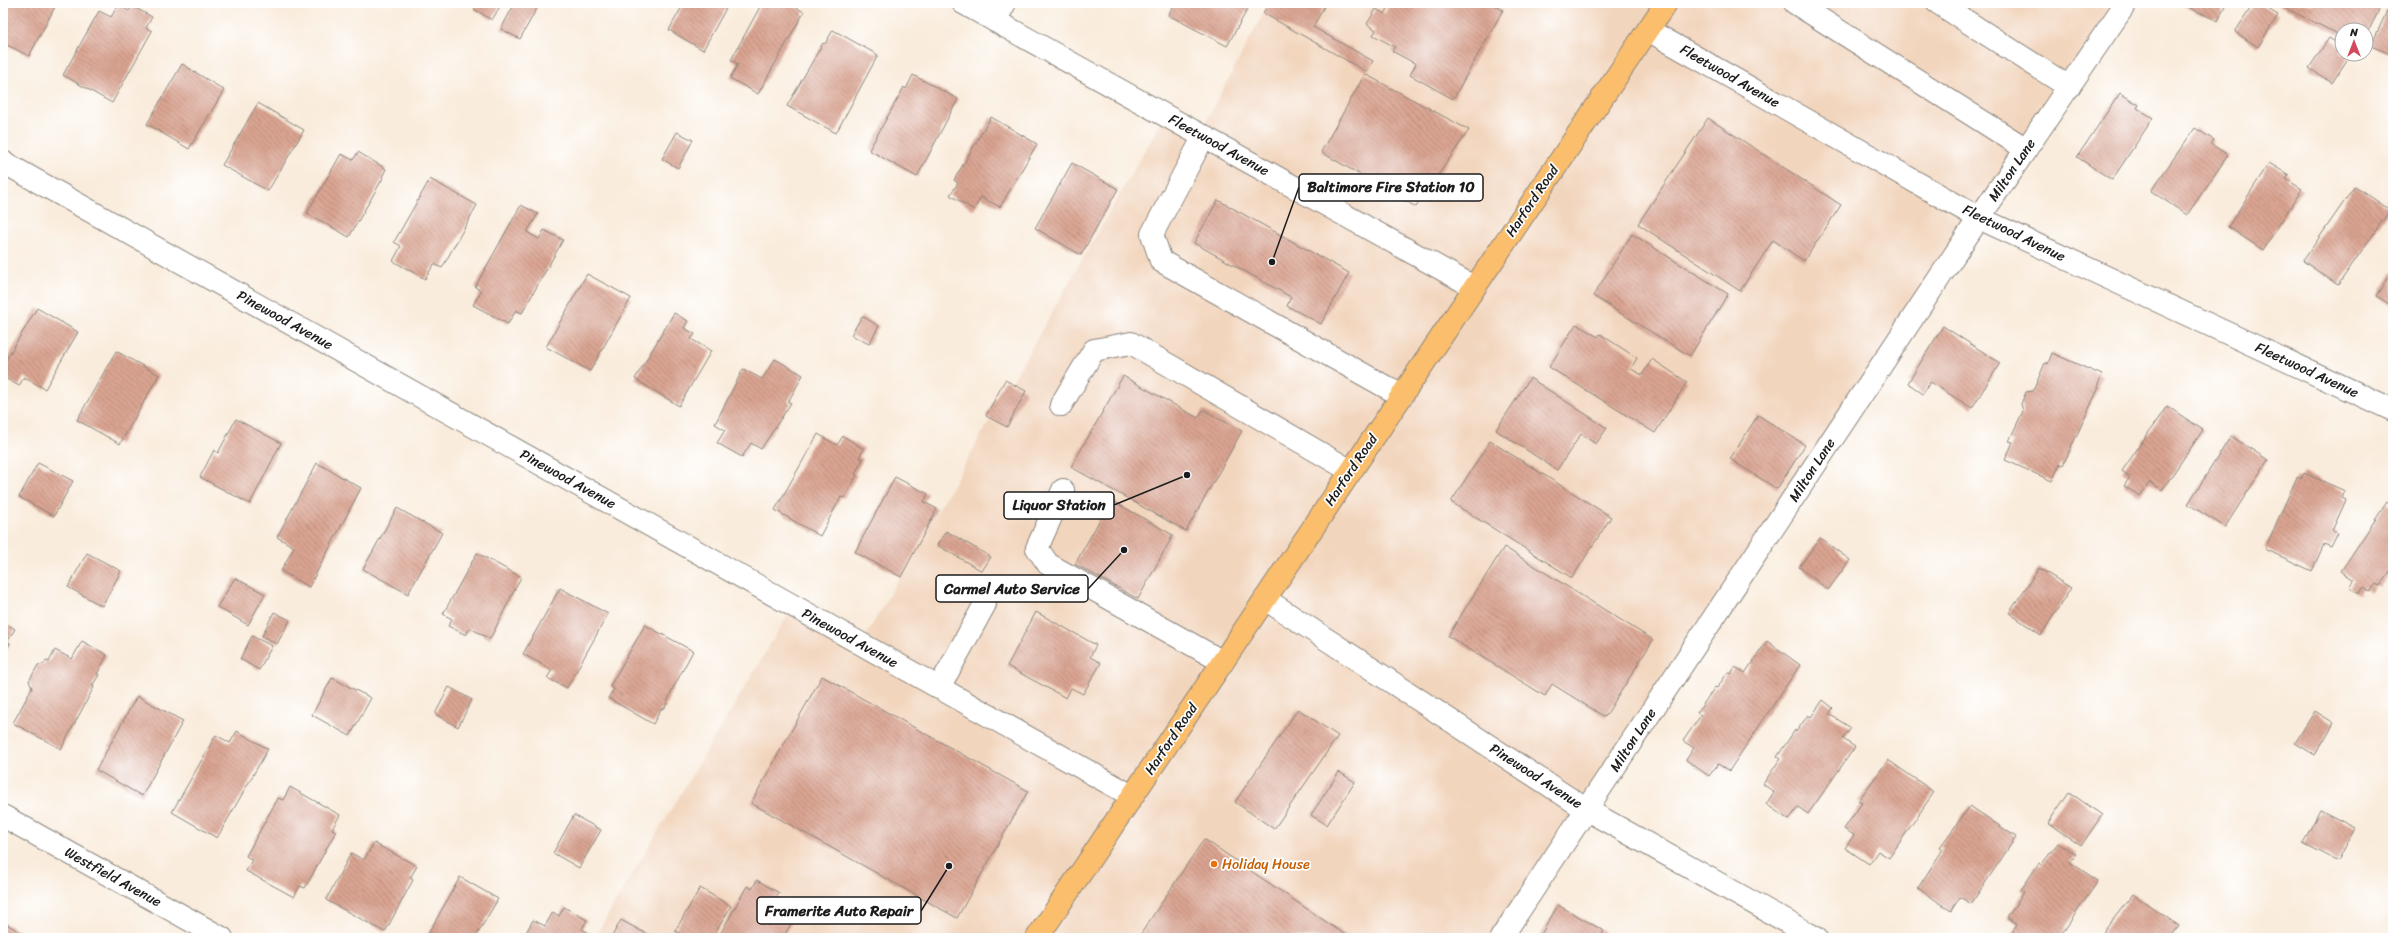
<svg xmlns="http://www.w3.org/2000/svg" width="2396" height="941" viewBox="0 0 2396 941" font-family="Sriracha,sans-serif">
<defs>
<pattern id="building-back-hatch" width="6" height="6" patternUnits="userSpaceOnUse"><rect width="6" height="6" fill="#daa492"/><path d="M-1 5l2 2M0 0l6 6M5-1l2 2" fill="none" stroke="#b08576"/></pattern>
</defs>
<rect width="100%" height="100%" fill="#fff"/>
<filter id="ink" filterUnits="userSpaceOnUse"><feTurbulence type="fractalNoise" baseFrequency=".025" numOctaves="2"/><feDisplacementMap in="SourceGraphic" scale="8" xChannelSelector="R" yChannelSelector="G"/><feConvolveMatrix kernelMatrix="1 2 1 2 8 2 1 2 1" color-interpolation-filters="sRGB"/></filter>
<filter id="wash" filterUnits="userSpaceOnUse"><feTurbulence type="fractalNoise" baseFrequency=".012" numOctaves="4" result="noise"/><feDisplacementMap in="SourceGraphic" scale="16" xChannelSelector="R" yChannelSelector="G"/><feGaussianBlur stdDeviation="0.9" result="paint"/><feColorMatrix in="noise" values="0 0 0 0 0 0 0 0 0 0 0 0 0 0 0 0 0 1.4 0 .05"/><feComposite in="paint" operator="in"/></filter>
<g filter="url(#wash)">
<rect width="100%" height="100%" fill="#f9ecdc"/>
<polygon fill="#f2d5bd" points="1269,3 2131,3 1498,938 594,938 791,610 859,648 1164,117 1198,136"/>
<g id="blocks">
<g fill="url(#building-back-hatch)">
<polygon points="3,3 57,3 29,56 3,43"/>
<polygon points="478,3 502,3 492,20 474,9"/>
<polygon points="515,3 528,3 537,8 520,39 501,29"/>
<polygon points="684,3 729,3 703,50 669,30"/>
<polygon points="762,3 788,3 804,12 758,94 730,78 738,64 731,60"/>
<polygon points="1175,3 1251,3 1227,46 1168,15"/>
<polygon points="1269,3 1326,3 1313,27 1373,61 1367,72 1263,13"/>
<polygon points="1391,3 1490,3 1503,10 1453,99 1410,75 1416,64 1392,51 1395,47 1373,35 1376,30 1367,24 1376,9 1385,14"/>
<polygon points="2185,3 2226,3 2218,21 2184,5"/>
<polygon points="2254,3 2258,3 2278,15 2258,47 2235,32"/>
<polygon points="2275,3 2375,3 2381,6 2366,36 2366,30 2342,30 2342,36"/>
<polygon points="118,5 129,11 132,6 152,17 146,28 152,31 112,103 63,75 99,11 111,17"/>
<polygon points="2387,11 2393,13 2393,55 2371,46"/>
<polygon points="833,30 878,55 836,133 787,106 823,43 825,44"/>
<polygon points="2329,38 2342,46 2342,54 2351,54 2332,83 2309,68"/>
<polygon points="182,64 224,90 189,149 147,124"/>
<polygon points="1365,74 1469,130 1416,207 1321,152"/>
<polygon points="913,75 958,99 917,177 869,150 904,87 906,89"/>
<polygon points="2120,93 2139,105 2137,108 2153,118 2112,180 2077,157"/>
<polygon points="258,103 304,130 268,191 222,165"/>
<polygon points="991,117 1037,144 1000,207 981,197 974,210 950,195 958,183 954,180"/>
<polygon points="1708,118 1841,205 1804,261 1773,240 1740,291 1638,224"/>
<polygon points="2195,128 2214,140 2211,144 2228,155 2187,215 2151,191"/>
<polygon points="677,132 693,140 678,168 662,159"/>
<polygon points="358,152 386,169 382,177 383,178 349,237 307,213 341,154 353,160"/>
<polygon points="1072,163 1118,189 1081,255 1035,228"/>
<polygon points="2269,163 2289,175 2286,179 2302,189 2263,250 2228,227"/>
<polygon points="430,179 477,205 442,268 434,264 425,279 393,261 401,246 394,242"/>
<polygon points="2355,186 2390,210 2338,285 2303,261"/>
<polygon points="1218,200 1349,273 1321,324 1287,306 1291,297 1194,243"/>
<polygon points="521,205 538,214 527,232 539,239 544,230 563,240 522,313 516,310 508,324 473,305 481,291 475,287"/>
<polygon points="1632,234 1728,294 1690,356 1593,296"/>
<polygon points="2393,271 2393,307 2377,296"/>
<polygon points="587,274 631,298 590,371 546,347"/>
<polygon points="37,308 78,332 45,389 24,377 19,386 3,377 5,367 3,365"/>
<polygon points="674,313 688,321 684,328 695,334 691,339 711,351 679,406 635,379"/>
<polygon points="862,316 879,326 869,344 851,335"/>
<polygon points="1576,324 1598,337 1600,334 1637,358 1631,369 1642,375 1652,359 1687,382 1655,433 1549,367"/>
<polygon points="1943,326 2000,363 1972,408 1930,382 1923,394 1908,383"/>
<polygon points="116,351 159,375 120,444 77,420"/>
<polygon points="2052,353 2102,375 2097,387 2099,387 2063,465 2060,464 2052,481 2005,460 2013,442 2009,441 2023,411 2021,404 2026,392 2033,391 2045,363 2048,364"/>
<polygon points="775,359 803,375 788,402 791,403 761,449 751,443 742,457 717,443 725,430 715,424 743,369 762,379"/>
<polygon points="1123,376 1198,418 1203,410 1242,431 1186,531 1071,467"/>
<polygon points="1530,378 1607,428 1596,444 1581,434 1557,470 1496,430"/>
<polygon points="1005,380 1026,391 1007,427 986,416"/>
<polygon points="2167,406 2203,430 2162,490 2150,482 2140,496 2124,486 2130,477 2122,471"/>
<polygon points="1758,415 1805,445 1777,489 1730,459"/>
<polygon points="236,419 281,443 250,504 200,477 214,450 218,453"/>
<polygon points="818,434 837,445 843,436 864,449 859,457 863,459 855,474 857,475 844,498 841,497 820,536 775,510"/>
<polygon points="2231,436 2268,460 2225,527 2188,504"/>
<polygon points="1490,441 1611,517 1572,578 1451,502"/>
<polygon points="38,463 73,481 54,516 19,497"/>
<polygon points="317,463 361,488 309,587 281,571 294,547 277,537"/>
<polygon points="2304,473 2345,491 2342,498 2346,500 2332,531 2338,533 2331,547 2324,544 2312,571 2265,549 2297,477 2301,479"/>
<polygon points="895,477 928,494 924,502 937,509 901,577 855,552"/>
<polygon points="1111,500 1173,535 1138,599 1075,564"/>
<polygon points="2387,502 2393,507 2393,567 2380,586 2376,584 2370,592 2364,587 2359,594 2350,588 2354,580 2341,571"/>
<polygon points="397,508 442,533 408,594 363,569"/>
<polygon points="946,531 991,557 982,571 937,545"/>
<polygon points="1820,538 1850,560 1828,590 1799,567"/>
<polygon points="1504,547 1653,640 1605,717 1552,684 1545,696 1448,636"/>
<polygon points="87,553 121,571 102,606 68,587"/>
<polygon points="477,553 521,577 490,639 470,628 466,635 448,626 452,619 443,614"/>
<polygon points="2039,568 2071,588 2041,635 2009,613"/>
<polygon points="235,578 265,594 248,625 217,607"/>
<polygon points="560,588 608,614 567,688 547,678 552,670 523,654"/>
<polygon points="274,612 290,620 277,644 262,636"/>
<polygon points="1036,612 1096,645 1090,657 1101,663 1083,694 1071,688 1066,698 1007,666"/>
<polygon points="3,622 15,629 7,642 10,643 3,656"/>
<polygon points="645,625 693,651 671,692 665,708 661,709 653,724 608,698 614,689 610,686"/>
<polygon points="252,636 272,646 259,670 240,659"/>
<polygon points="82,641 107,655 97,674 99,675 92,686 94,687 61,749 13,723 32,688 29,681 38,665 44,664 46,660 49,662 55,650 72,659"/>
<polygon points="1767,641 1800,665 1729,771 1718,764 1709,776 1686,760 1694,748 1683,741 1701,715 1697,713 1715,687 1717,688 1728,672 1731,674 1735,667 1745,673"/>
<polygon points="822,676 1028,791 957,918 751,803"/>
<polygon points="332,678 371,698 350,736 312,715"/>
<polygon points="449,687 472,700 458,727 435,714"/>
<polygon points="137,696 183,721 142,796 96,770"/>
<polygon points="1823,700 1833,708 1829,714 1851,728 1843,739 1855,747 1808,814 1798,807 1789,820 1766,804 1774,792 1763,784 1780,759 1777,757 1795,730 1796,732 1808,715 1811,717"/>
<polygon points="1298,709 1338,736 1274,829 1235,802"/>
<polygon points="2315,711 2334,723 2315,755 2295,743"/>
<polygon points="237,731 268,749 217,838 172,812 216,735 230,743"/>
<polygon points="1888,760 1934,792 1889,858 1878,851 1869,864 1845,848 1854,835 1844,829 1862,803 1858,801"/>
<polygon points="1339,772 1355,782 1327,825 1311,815"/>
<polygon points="290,787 340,815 332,829 336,831 305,888 300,886 294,897 246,871 252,860 246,856 278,798 283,800"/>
<polygon points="2069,792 2102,815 2081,846 2048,823"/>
<polygon points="1970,806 2016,837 1971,904 1960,897 1951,911 1918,888 1943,849 1940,847"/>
<polygon points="2320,810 2355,828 2338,861 2303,843"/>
<polygon points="574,815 601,830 579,868 553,853"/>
<polygon points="1204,839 1350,938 1138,938"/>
<polygon points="374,843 417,866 410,878 413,880 385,932 326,900 351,853 364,860"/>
<polygon points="2058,843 2076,854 2070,862 2098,881 2059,938 2010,938 2009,937 2017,925 2007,918 2024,892 2021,890 2039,863 2041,865"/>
<polygon points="460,877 498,899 475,938 426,938"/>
<polygon points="757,880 779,893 774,902 796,915 783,938 718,938 747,886 752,889"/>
<polygon points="700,888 731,906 712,938 688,938 675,931"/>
<polygon points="2133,894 2179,926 2170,938 2105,938 2101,935"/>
<polygon points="1558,905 1604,931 1600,938 1539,938"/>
<polygon points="564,907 587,920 582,929 589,933 586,938 523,938 533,920 545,926 553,912 559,916"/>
<polygon points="621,920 654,938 611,938"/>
<polygon points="3,922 20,932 17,938 3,938"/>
</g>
</g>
</g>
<g filter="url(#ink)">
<use href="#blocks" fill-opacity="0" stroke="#8a847c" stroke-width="1"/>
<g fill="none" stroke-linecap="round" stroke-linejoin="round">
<g stroke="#8a847c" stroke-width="24">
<g id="lane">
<polyline points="1795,3 2026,149"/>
<polyline points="1938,3 2069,87"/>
<polyline points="1204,136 1152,234 1161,261 1402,396"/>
<polyline points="1061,405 1094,350 1131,343 1351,471"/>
<polyline points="1063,490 1037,548 1048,564 1223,662"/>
<polyline points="939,688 985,604"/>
<polyline points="1501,938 1979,218 2126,3"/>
</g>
</g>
<g stroke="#8a847c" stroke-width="24">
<g id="street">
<polyline points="963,3 1474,287"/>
<polyline points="995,21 1005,3"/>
<polyline points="1648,30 1979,218 2393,410"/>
<polyline points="3,162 1132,796"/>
<polyline points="1265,599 1587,810 1816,938"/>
<polyline points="3,816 222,938"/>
</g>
</g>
<g stroke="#8a847c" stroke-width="24">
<polyline id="primary" points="1037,938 1666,3"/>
</g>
<use href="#lane" stroke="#fff" stroke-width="22"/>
<use href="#street" stroke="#fff" stroke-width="22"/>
<use href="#primary" stroke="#fabe6d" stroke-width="22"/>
</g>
</g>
<circle fill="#e8710a" stroke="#fff" stroke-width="1.5" cx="1214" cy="864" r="4"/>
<g text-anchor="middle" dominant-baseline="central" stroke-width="3.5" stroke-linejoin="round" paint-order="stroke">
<g font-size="14" fill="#1c1c1c" stroke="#fff">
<text transform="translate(1730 76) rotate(30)">Fleetwood Avenue</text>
<text transform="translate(1219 145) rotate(29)">Fleetwood Avenue</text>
<text transform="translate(2012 170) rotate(-56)">Milton Lane</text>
<text transform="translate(1532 201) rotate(-56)">Harford Road</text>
<text transform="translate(2014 233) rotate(26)">Fleetwood Avenue</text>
<text transform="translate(285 320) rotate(29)">Pinewood Avenue</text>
<text transform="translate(2307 370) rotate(25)">Fleetwood Avenue</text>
<text transform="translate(1351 470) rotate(-56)">Harford Road</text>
<text transform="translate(1812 470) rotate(-57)">Milton Lane</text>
<text transform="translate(568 479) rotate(29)">Pinewood Avenue</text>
<text transform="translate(850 638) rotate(29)">Pinewood Avenue</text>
<text transform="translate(1171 739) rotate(-56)">Harford Road</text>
<text transform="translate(1633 740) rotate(-57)">Milton Lane</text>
<text transform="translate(1536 776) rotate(33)">Pinewood Avenue</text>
<text transform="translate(113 877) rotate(29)">Westfield Avenue</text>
</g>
<g font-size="14" fill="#c56008" stroke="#fff" text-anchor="start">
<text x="1222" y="864">Holiday House</text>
</g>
</g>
<path fill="none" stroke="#1c1c1c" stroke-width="1.5" d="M1272 262L1299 187M1187 475L1114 505M1124 550L1088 589M949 866L921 911"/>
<g fill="#1c1c1c" stroke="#fff" stroke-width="1.5">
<circle cx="1272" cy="262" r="4"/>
<circle cx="1187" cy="475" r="4"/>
<circle cx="1124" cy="550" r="4"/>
<circle cx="949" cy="866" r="4"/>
</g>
<g fill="#fff" stroke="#1c1c1c" stroke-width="1.5">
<rect x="1299" y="174" width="184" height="27" rx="4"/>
<rect x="1004" y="492" width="110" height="27" rx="4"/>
<rect x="936" y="575" width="152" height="27" rx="4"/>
<rect x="757" y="897" width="164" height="27" rx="4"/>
</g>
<g font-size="15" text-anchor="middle" font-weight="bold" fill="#1c1c1c">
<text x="1391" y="192">Baltimore Fire Station 10</text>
<text x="1059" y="510">Liquor Station</text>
<text x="1012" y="594">Carmel Auto Service</text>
<text x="839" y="916">Framerite Auto Repair</text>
</g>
<rect width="2396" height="941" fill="none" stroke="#fff" stroke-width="16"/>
<g transform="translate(2354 42)"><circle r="19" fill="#ffffff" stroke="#a4a4a4"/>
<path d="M0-3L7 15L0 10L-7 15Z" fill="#d1495b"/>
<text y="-6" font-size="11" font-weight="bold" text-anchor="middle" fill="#1c1c1c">N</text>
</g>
</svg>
